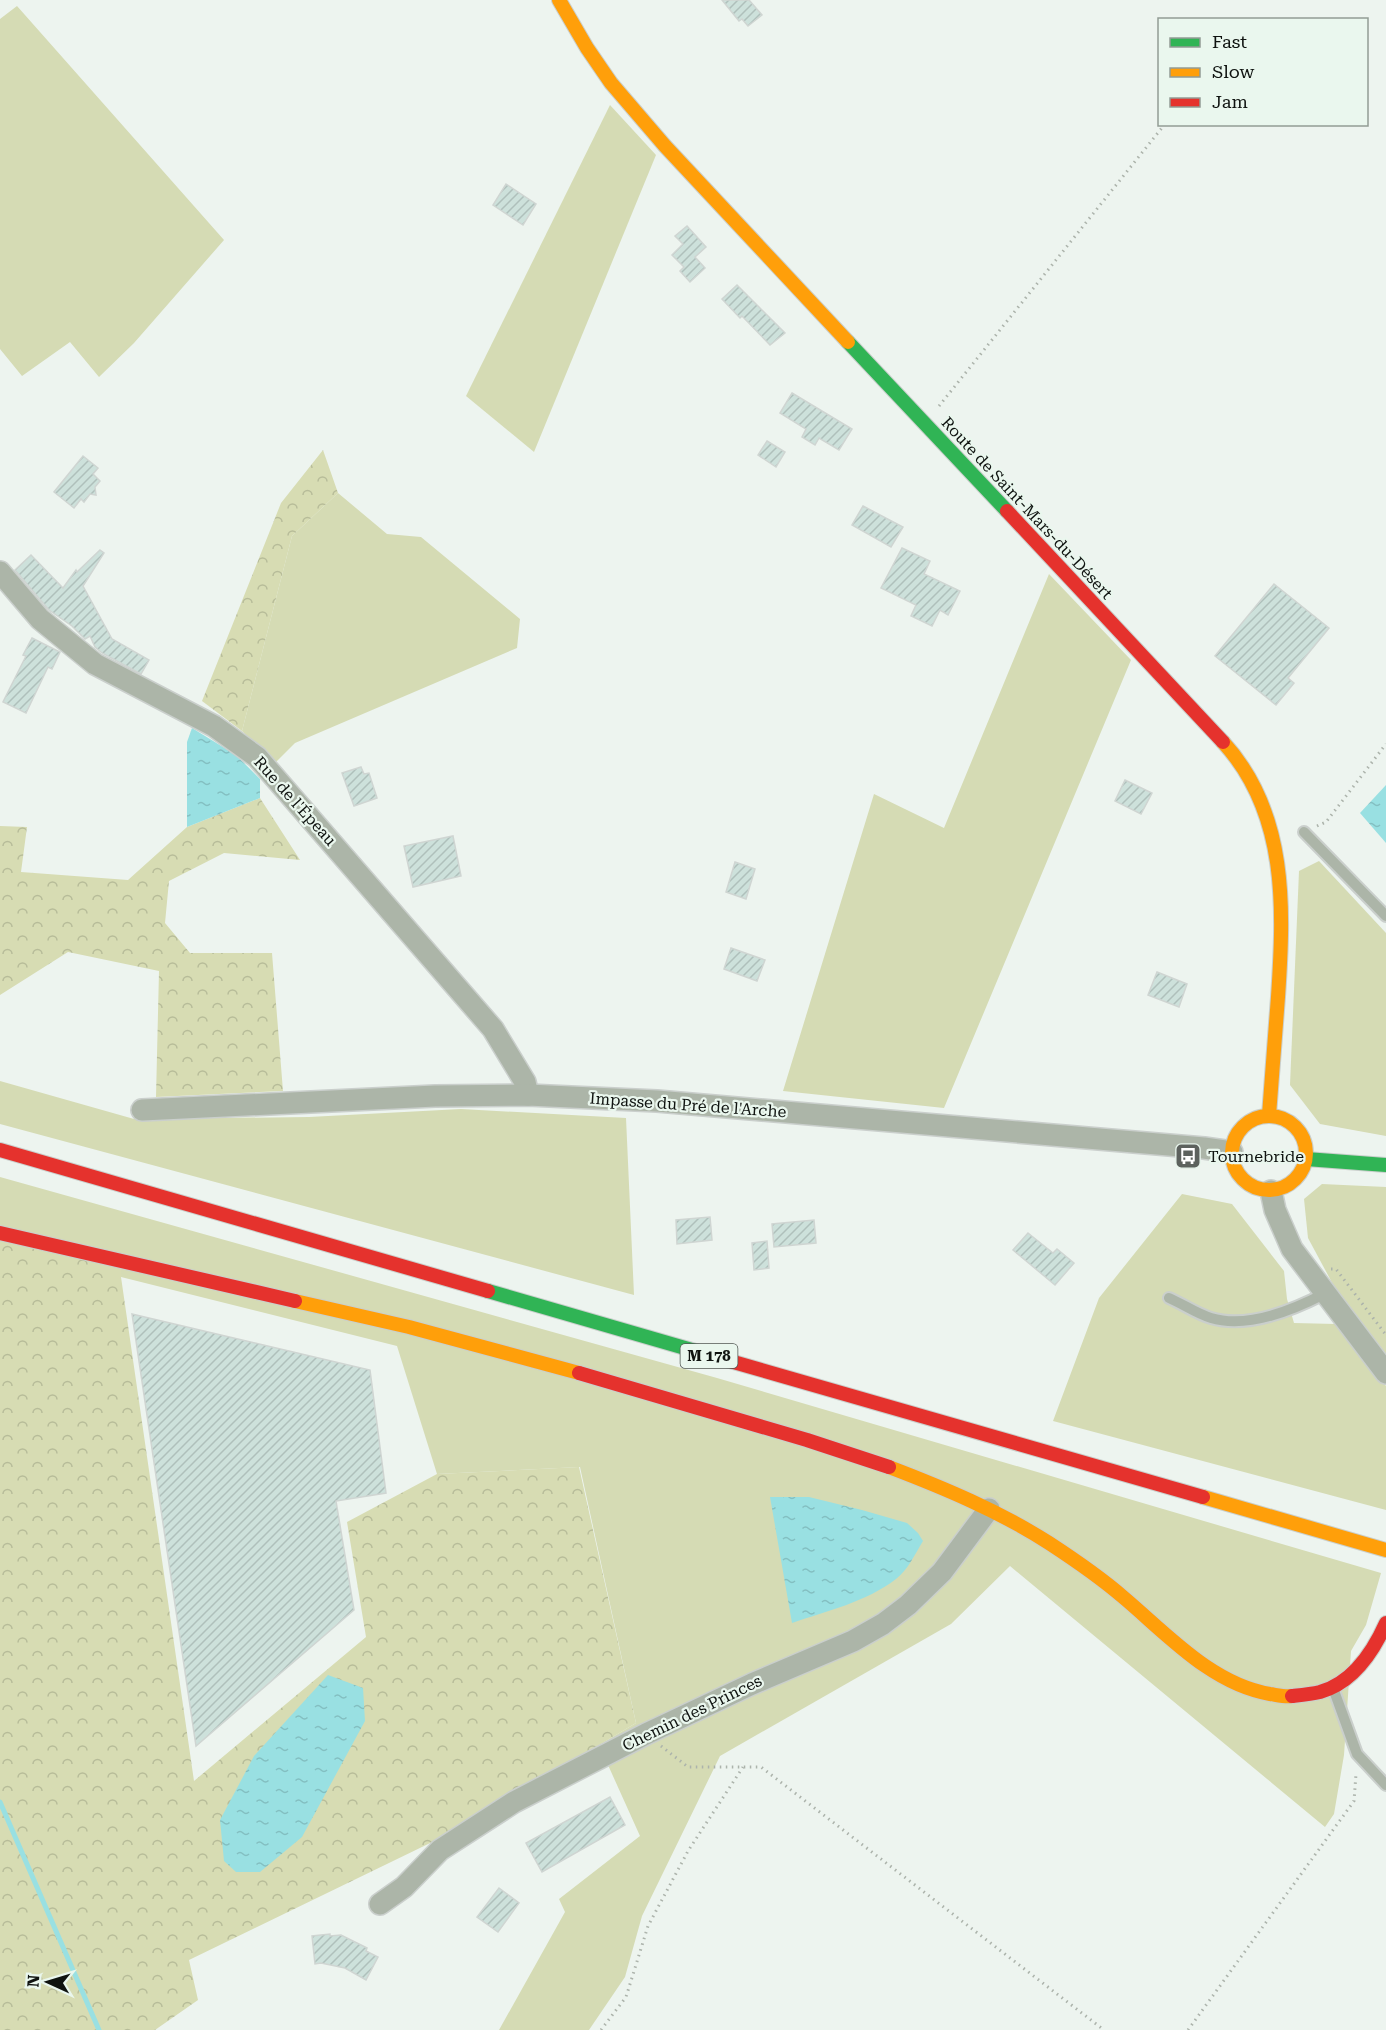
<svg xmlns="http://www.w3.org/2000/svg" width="1386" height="2030" viewBox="0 0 1386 2030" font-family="'Roboto Serif',serif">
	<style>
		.grass { fill: #d5dbb4 }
		.forest { fill: url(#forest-crowns) }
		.water { fill: url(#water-ripples) }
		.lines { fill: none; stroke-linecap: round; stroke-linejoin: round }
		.stream { stroke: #99e0e2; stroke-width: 5 }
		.building { fill: url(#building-hatch); stroke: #cfd5d2; stroke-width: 1.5 }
		.lane-casing { stroke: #cacfcc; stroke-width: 14 }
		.street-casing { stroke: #cacfcc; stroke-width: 24 }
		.fast-casing { stroke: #cacfcc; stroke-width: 16 }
		.slow-casing { stroke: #cacfcc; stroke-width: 16 }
		.jam-casing { stroke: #cacfcc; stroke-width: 16 }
		.path { stroke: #acb3ab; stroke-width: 3; stroke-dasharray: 1.5 4.5; stroke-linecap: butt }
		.lane { stroke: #acb5a8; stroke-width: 10 }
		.street { stroke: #acb5a8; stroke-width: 21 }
		.fast { stroke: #30b455; stroke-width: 14 }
		.slow { stroke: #ff9f0a; stroke-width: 14 }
		.jam { stroke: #e5322d; stroke-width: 14 }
		.labels { text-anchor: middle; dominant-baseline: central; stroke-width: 4.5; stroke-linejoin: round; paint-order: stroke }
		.shield { fill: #eaf7ee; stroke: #515753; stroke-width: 1.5 }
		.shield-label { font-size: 15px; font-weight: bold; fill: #0f1310 }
		.street-label { font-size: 16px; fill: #0f1310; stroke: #eaf7ee }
		.poi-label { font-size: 16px; fill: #0f1310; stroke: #eaf7ee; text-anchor: start }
	</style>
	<defs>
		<pattern id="forest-crowns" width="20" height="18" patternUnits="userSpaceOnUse" patternTransform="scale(1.5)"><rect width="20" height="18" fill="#d7dcb3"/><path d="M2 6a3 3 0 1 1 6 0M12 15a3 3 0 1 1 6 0" fill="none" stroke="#b7bc99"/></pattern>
		<pattern id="water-ripples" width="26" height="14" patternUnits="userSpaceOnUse" patternTransform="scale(1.5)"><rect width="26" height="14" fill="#99e0e2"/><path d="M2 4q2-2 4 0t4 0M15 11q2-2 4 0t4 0" fill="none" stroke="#83bfc1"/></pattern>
		<pattern id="building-hatch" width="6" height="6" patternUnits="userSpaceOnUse" patternTransform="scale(1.5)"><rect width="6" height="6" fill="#cde1db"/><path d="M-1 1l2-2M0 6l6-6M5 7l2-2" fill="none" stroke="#afc0bb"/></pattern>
	</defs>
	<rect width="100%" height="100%" fill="#edf4ef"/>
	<g class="grass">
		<polygon points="17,6 224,240 134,343 99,377 70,342 22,376 0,349 0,19"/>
		<polygon points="610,105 656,155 534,452 466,396"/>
		<polygon points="338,493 387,534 421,537 520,619 517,648 295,743 275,763 242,731 292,536"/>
		<polygon points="1049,574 1131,660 944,1108 783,1091 874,794 944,828"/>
		<polygon points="1319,861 1386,933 1386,1136 1320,1124 1290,1085 1299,871"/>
		<polygon points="0,1081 134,1119 309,1117 461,1109 626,1118 634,1295 0,1124"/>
		<polygon points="0,1177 717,1378 1381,1573 1366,1625 1351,1651 1344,1755 1334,1814 1325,1827 1010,1566 951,1624 720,1756 642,1916 625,1977 589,2030 499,2030 565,1912 559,1899 640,1836 599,1745 636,1723 580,1467 437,1474 397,1346 121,1277 121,1269 0,1239"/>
		<polygon points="1322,1184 1386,1187 1386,1357 1336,1290 1308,1238 1304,1199"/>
		<polygon points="1182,1194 1232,1204 1284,1271 1287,1299 1294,1323 1336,1324 1383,1382 1386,1386 1386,1510 1053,1421 1099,1298"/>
	</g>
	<g class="forest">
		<polygon points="323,450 338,493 292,536 242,731 202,701 281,503"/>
		<polygon points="260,798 300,860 224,853 169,881 165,923 190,953 272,953 283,1091 156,1097 159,971 68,952 0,995 0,826 27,827 21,872 128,880 187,827"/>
		<polygon points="0,1239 121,1268 121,1277 194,1781 366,1637 347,1522 437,1474 579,1467 636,1723 457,1830 189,1960 198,2000 155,2030 0,2030"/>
	</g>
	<g class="water">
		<polygon points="192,728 236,755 260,779 260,798 187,827 187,742"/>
		<polygon points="1386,785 1386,843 1360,813"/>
		<path d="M770,1497H809L862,1510L907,1523L918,1533L923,1541C915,1554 908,1570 896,1579C866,1602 827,1611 792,1623Z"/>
		<polygon points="328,1675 363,1688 365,1721 302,1837 260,1872 236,1872 224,1861 220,1820 254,1756"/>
	</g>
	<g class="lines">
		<polyline class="stream" points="0,1802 99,2030"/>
	</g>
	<g class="building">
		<polygon points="722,0 749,0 762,15 748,26 742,19 739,21"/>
		<polygon points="506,184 536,204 523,225 493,205"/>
		<polygon points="687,226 706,247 695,257 705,268 690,282 680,271 684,267 672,255 683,244 675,236"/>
		<polygon points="737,285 785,333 770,345 742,316 740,318 722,299"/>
		<polygon points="792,393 852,429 839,450 819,438 815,445 802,437 806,429 780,413"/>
		<polygon points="767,441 785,452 776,467 758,455"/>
		<polygon points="83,456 98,468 93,474 100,481 95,487 96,495 90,494 84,502 81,499 74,508 54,492"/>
		<polygon points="863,506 903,527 891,547 852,525"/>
		<polygon points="902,548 930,561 924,574 960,591 948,615 940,610 932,626 911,616 916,605 881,588"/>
		<polygon points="100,550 104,553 83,586 112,639 149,660 141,674 102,653 95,647 90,636 85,639 72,626 49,610 15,570 31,555 63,588 76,570 77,572"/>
		<polygon points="1274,584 1329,628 1288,678 1294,683 1276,705 1215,656"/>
		<polygon points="32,638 60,652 52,669 48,667 26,713 3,702 26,656 23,655"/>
		<polygon points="361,767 364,774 369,773 377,798 354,806 342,773"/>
		<polygon points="1125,780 1152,793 1141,814 1115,801"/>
		<polygon points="453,836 461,876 413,887 404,846"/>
		<polygon points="735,862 755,869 746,899 726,892"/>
		<polygon points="731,948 765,960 757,981 724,969"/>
		<polygon points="1157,972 1187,984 1179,1007 1148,995"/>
		<polygon points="710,1217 712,1240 677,1244 676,1220"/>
		<polygon points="814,1220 816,1243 774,1247 772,1224"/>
		<polygon points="1028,1233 1053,1253 1057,1249 1074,1263 1055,1285 1013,1250"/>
		<polygon points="767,1241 769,1268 754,1270 752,1243"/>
		<polygon points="132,1314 370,1370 386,1493 336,1501 354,1610 196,1746"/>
		<polygon points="610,1797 625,1825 542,1872 526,1843"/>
		<polygon points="499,1888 519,1903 498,1932 477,1917"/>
		<polygon points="330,1934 330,1936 341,1935 367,1948 366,1951 378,1957 366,1980 345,1968 321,1963 315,1964 312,1936"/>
	</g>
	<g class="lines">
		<g class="lane-casing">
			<g id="lane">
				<polyline points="1304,832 1386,916"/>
				<path d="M1169,1298C1183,1304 1197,1314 1211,1318C1247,1329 1293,1310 1324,1294"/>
				<polyline points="1333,1688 1357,1754 1386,1785"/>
			</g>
		</g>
		<g class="street-casing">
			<g id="street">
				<polyline points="0,572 40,619 95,664 214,726 257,757 493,1029 525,1082 528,1095"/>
				<polyline points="142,1110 435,1096 528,1095 657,1101 1204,1148 1232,1152"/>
				<polyline points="1271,1191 1275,1210 1292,1249 1386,1373"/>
				<polyline points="380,1904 404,1887 440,1850 514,1802 646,1734 752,1684 853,1641 883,1624 908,1605 942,1572 989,1509"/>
			</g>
		</g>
		<g class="fast-casing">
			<g id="fast">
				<polyline points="848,342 1007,511"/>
				<polyline points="1306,1159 1386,1165"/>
				<polyline points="488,1291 723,1359"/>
			</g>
		</g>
		<g class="slow-casing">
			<g id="slow">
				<polyline points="559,0 587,48 611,83 665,146 848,342"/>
				<path d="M1223,742C1288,813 1284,908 1278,997C1275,1036 1272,1076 1269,1115"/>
				<circle cx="1269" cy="1153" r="37"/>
				<polyline points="295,1301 409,1327 579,1373"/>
				<path d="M889,1467C944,1488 999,1511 1049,1543C1075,1560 1100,1577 1123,1597C1166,1633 1211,1684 1270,1694C1277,1695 1285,1697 1292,1696"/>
				<polyline points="1203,1497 1386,1550"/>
			</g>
		</g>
		<g class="jam-casing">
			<g id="jam">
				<polyline points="1007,511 1223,742"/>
				<polyline points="0,1150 488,1291"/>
				<polyline points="0,1233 295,1301"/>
				<polyline points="723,1359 1203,1497"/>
				<polyline points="579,1373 807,1440 889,1467"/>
				<path d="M1292,1696C1301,1695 1311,1694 1320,1692C1352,1683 1373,1652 1386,1623"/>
			</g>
		</g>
		<g class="path">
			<polyline points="939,406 1165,124"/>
			<polyline points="1317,826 1326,822 1386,744"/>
			<polyline points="1331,1269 1336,1269 1386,1335"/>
			<polyline points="661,1746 688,1767 761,1767 1104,2030"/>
			<polyline points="601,2030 626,1997 648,1926 688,1851 743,1767"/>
			<polyline points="1188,2030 1354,1801 1356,1774"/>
		</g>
		<use href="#lane" class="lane"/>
		<use href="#street" class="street"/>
		<use href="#fast" class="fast"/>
		<use href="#slow" class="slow"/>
		<use href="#jam" class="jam"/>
	</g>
	<defs>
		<g id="bus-square" transform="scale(1.35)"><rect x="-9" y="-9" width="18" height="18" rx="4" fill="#5d625e" stroke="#eaf7ee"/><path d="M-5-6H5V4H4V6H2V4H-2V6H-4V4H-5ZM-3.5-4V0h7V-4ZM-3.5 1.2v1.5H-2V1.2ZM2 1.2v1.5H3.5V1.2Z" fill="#fff"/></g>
	</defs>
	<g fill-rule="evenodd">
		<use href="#bus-square" x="1188" y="1156"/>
	</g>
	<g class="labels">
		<rect class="shield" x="680.5" y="1344" width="57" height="24" rx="4.5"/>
		<g class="shield-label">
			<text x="709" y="1356">M 178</text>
		</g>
		<g class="street-label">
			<text transform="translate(1027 508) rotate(47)">Route de Saint-Mars-du-Désert</text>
			<text transform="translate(295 801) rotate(48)">Rue de l'Épeau</text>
			<text transform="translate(688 1105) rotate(4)">Impasse du Pré de l'Arche</text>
			<text transform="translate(692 1713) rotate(-26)">Chemin des Princes</text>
		</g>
		<g class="poi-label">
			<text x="1208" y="1156">Tournebride</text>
		</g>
	</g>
	<rect x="1158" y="18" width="210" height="108" fill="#eaf7ee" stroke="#929c95" stroke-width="1.5"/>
	<rect x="1170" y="38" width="30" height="9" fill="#30b455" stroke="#929c95" stroke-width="1.5"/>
	<text x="1212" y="48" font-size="18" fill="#0f1310">Fast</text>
	<rect x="1170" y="68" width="30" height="9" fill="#ff9f0a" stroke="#929c95" stroke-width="1.5"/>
	<text x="1212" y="78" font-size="18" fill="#0f1310">Slow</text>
	<rect x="1170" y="98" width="30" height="9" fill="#e5322d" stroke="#929c95" stroke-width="1.5"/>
	<text x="1212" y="108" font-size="18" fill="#0f1310">Jam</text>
	<g transform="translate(48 1982) rotate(274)" stroke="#eaf7ee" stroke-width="4.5" paint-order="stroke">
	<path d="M0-4.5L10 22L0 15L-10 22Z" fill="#0f1310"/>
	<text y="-9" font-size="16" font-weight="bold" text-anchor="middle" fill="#0f1310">N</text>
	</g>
</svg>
